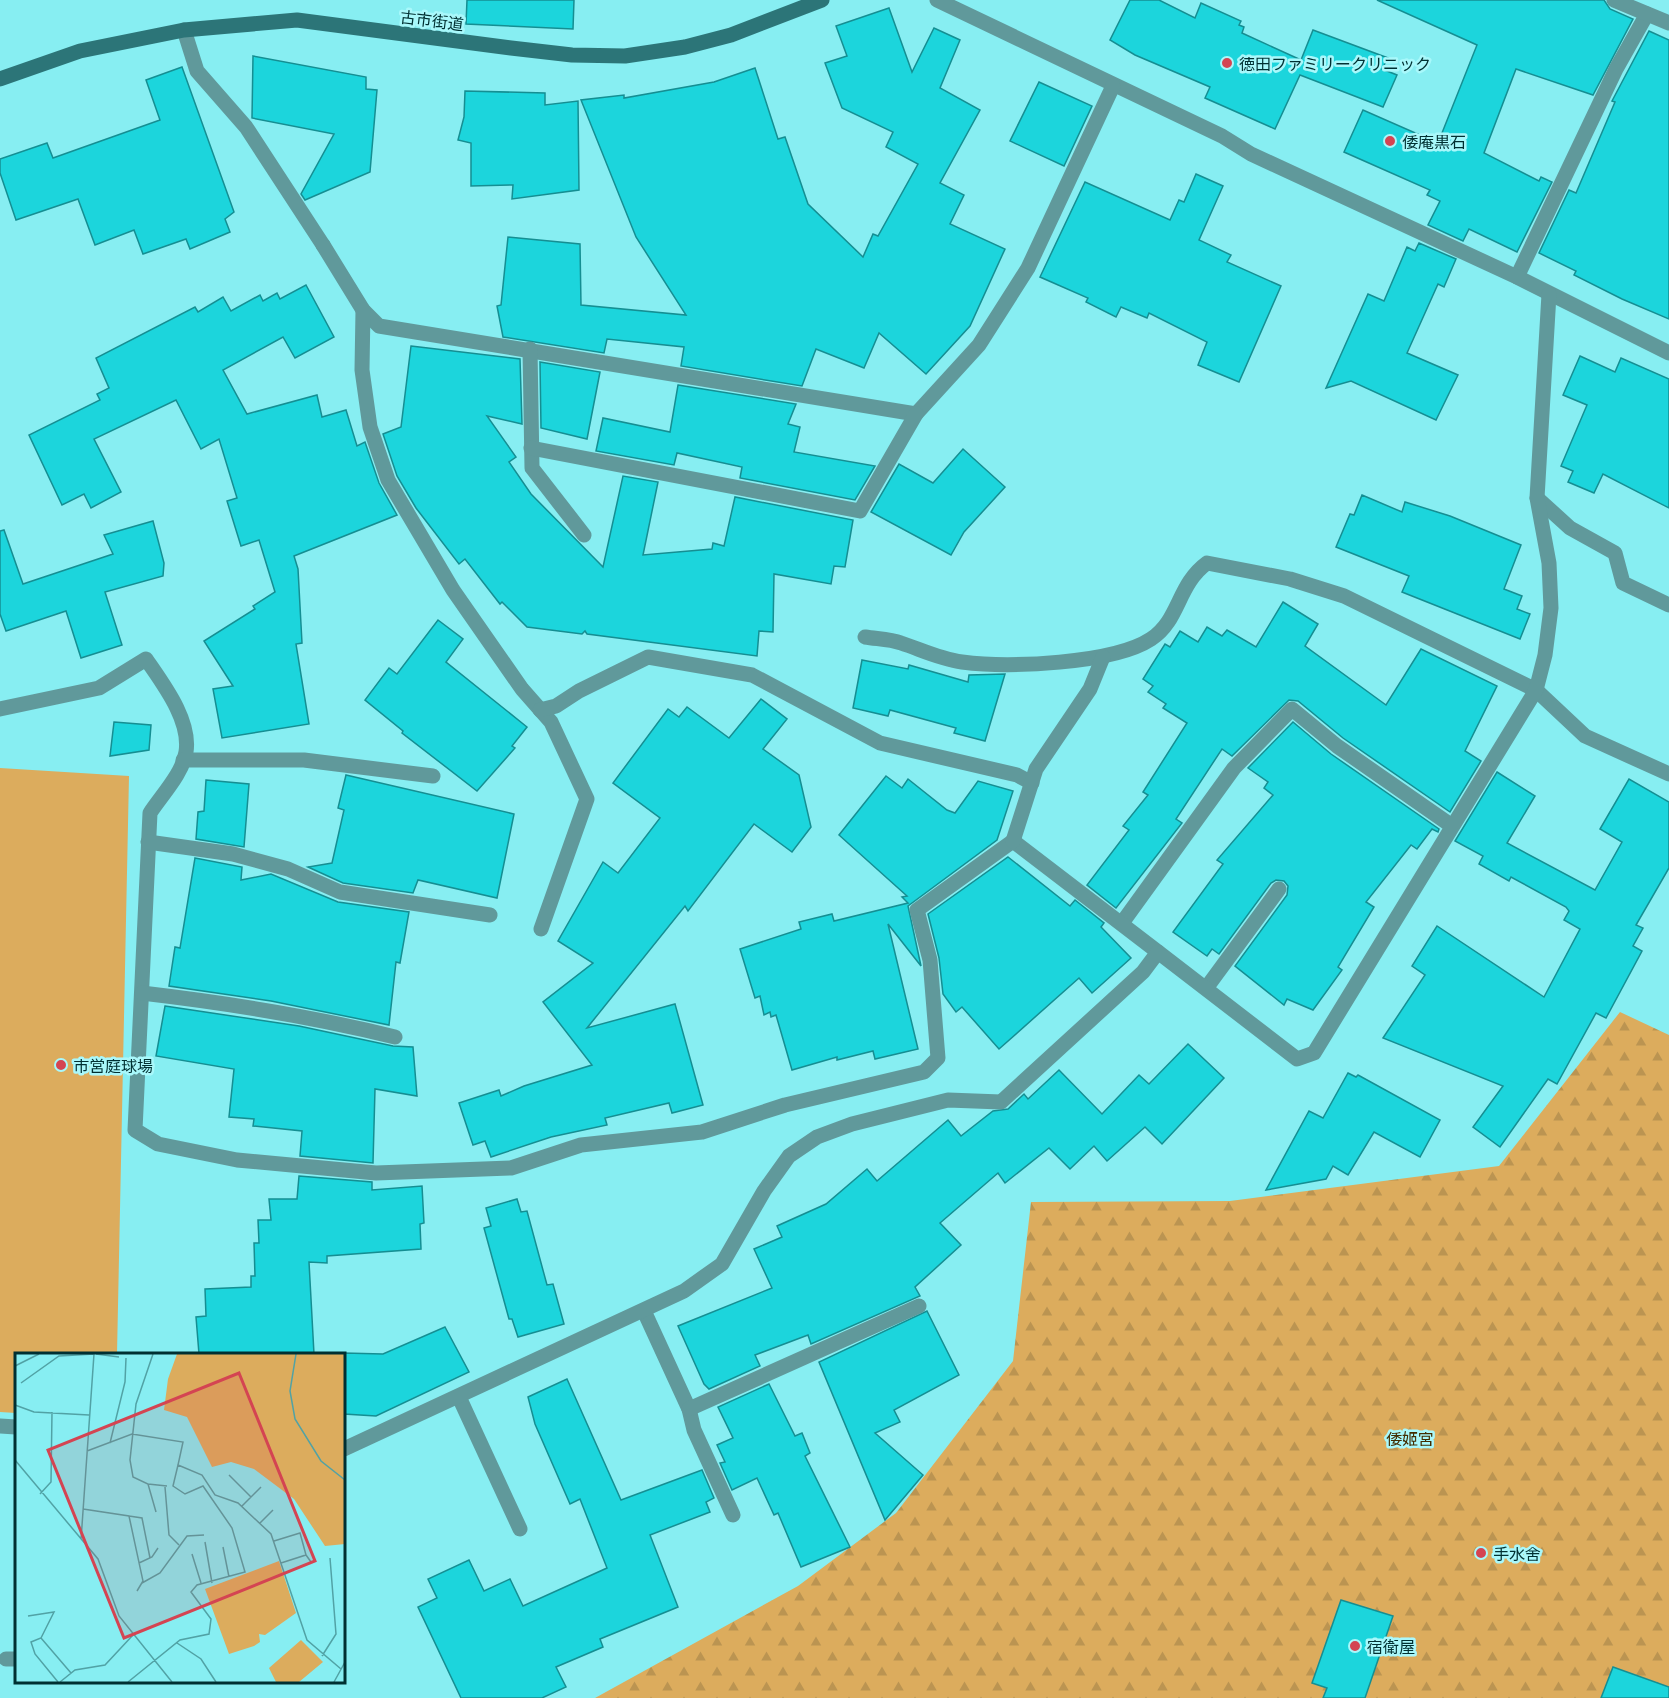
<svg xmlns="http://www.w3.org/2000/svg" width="1669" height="1698" viewBox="0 0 1669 1698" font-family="Lato,'Noto Sans JP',sans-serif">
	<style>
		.grass { fill: #dcac5d }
		.forest { fill: url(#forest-firs) }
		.building { fill: #1cd5dc; stroke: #158e92; stroke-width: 1.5 }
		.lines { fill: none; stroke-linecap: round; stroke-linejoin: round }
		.lane { stroke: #60999b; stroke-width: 15 }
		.street { stroke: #60999b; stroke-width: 15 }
		.secondary { stroke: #2c7578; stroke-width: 15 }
		.poi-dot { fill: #d44452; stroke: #a9f8fb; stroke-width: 2 }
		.labels { text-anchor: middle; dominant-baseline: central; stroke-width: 5; stroke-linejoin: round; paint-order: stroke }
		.street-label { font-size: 16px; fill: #003032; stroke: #a9f8fb }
		.poi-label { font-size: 16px; fill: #003032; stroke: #a9f8fb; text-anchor: start }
		.park-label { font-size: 16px; fill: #422c00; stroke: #a9f8fb }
		.inset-road { fill: none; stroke: #51a2a5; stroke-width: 1.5 }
		.view { fill: #d44452; fill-opacity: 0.15; stroke: #d44452; stroke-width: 3 }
		.inset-edge { fill: none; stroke: #003032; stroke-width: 3 }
	</style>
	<defs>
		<pattern id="forest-firs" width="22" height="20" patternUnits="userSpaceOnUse" patternTransform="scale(1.5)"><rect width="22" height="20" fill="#dcac5d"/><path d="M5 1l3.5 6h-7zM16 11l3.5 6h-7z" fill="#bb9451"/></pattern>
	</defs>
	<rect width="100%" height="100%" fill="#87eef2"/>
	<polygon class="grass" points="0,768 129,776 117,1354 16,1354 16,1413 0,1412"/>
	<polygon class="forest" points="1620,1012 1669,1035 1669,1698 595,1698 798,1586 896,1513 1013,1361 1031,1202 1230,1201 1499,1166"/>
	<g class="building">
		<polygon points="467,0 574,0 573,29 466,24"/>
		<polygon points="1130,0 1159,0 1195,18 1201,3 1241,21 1239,25 1244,27 1242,33 1301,60 1313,30 1388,58 1382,69 1397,75 1383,107 1300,75 1275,129 1205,98 1210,87 1135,55 1110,40"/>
		<polygon points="1377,0 1604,0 1610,9 1633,19 1593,95 1516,69 1484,153 1539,181 1541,177 1552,182 1517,252 1469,229 1463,241 1428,225 1440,201 1427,195 1430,190 1344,152 1363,110 1438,143 1477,45"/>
		<polygon points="889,8 912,72 934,28 960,40 940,88 980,110 940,183 964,195 950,224 1005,249 970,326 926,374 879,333 864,368 816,349 802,386 681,366 684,347 607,339 604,353 503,337 497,306 501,305 508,237 580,244 581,305 686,315 636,237 581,100 624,95 624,98 714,82 755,68 778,139 785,137 808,204 863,257 873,234 878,236 918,164 886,147 893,132 842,108 825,63 847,56 836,26"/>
		<polygon points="1649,31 1669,40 1669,319 1622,299 1574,275 1576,271 1539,253 1569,190 1576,193 1615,102 1612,101"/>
		<polygon points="253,56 366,77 366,89 377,90 370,172 305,200 301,194 334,134 252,118"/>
		<polygon points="182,67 234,212 225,219 230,232 190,249 186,239 143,254 134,230 95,245 78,199 16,220 0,173 0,159 47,143 53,158 160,120 146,80"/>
		<polygon points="1039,82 1092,106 1064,166 1010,141"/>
		<polygon points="465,91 545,93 545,105 578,101 579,190 512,199 513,185 471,186 471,143 458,140 464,117"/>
		<polygon points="1196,174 1223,186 1199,240 1231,255 1227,262 1281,286 1239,382 1198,365 1207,342 1149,313 1147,318 1121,307 1116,317 1086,302 1088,298 1040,277 1085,182 1170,220 1179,200 1184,202"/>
		<polygon points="1419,243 1456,259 1444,287 1438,284 1407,353 1458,375 1436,420 1351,381 1326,388 1368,294 1384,301 1407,247 1415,251"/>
		<polygon points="306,285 334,337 295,358 283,337 223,370 247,414 317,395 322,417 346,410 357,446 365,442 379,483 397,515 294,556 298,569 302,643 296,644 309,724 222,738 213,689 233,686 204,641 255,609 253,606 275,592 259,540 241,546 227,501 237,498 219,439 201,449 176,400 94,439 121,492 91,508 84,494 62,505 29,435 100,400 97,394 109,388 96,358 195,307 198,312 223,297 231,311 260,295 263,301 277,293 280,299"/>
		<polygon points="411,346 520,359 522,424 487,416 516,457 509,462 531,494 603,567 623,476 658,482 643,555 712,549 713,543 724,546 735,497 853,520 845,567 834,566 831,584 774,574 773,632 759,631 757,656 587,634 585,631 582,634 527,627 502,602 500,604 465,559 459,564 416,508 397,476 383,434 401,427"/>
		<polygon points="1580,356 1615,372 1621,358 1669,379 1669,508 1603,474 1594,493 1568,482 1573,471 1561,466 1587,405 1563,395"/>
		<polygon points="540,362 600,372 587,439 541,428"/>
		<polygon points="678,385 796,404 788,424 800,427 794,452 875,466 855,500 740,478 742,467 677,453 674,465 596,451 603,418 670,432"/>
		<polygon points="963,449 1005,487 964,532 951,555 871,512 899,464 933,483"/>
		<polygon points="1362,495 1402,512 1405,502 1450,516 1521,545 1504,589 1522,596 1517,609 1530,614 1520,639 1402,592 1409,576 1336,547 1350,514 1354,515"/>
		<polygon points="153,521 164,563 163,576 105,592 122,645 81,658 66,611 6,631 0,614 0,531 4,530 23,584 113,554 104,535"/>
		<polygon points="1283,602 1318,624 1305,646 1386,705 1421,649 1497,686 1465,751 1481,761 1450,812 1343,738 1298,701 1289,700 1232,756 1222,749 1176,819 1182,823 1116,908 1087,885 1129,830 1123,826 1148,795 1143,792 1187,723 1163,708 1166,704 1148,692 1153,686 1143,679 1165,644 1170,647 1180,631 1198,642 1207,627 1222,636 1227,630 1256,647"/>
		<polygon points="438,620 463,639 446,662 527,727 512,746 515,748 477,791 402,733 403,731 365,700 389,668 397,674"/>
		<polygon points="862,660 908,669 909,665 968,682 969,675 1005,674 985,741 954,733 956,728 890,710 888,716 853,708"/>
		<polygon points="761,699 787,719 763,749 799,775 811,827 792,852 754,824 688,911 685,906 587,1028 675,1004 703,1105 672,1113 669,1103 605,1118 607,1125 551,1137 491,1157 485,1141 473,1145 459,1103 499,1090 501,1096 524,1086 592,1065 543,1002 593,963 558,941 603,862 618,873 660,818 613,783 668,709 679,717 687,707 729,738"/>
		<polygon points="114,722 151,725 149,750 110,756"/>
		<polygon points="1293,722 1331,754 1439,829 1438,832 1432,829 1417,849 1411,845 1366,902 1374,907 1338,967 1342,970 1313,1010 1287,999 1284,1005 1235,966 1287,895 1288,886 1284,881 1276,880 1271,883 1219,954 1212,949 1207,956 1173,932 1223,864 1217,860 1273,795 1264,788 1268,782 1248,768"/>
		<polygon points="1497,772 1535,796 1507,843 1595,890 1622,842 1600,829 1629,779 1669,802 1669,868 1636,925 1643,928 1633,946 1642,951 1606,1018 1596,1013 1557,1084 1548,1079 1500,1147 1473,1127 1503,1086 1383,1038 1425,975 1412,966 1437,926 1544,997 1580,929 1564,920 1569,911 1566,907 1511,877 1509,881 1479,864 1483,856 1455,841"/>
		<polygon points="346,775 514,814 497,898 418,880 413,893 343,883 308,867 332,863 344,810 338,808"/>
		<polygon points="886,776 902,788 908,779 947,810 955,813 978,781 1013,791 997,840 908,906 921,966 888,924 918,1049 875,1059 873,1051 837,1060 837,1057 792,1070 776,1015 771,1017 770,1012 764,1015 760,996 755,998 740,949 801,929 799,922 832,914 834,921 908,903 902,897 907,896 839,835"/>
		<polygon points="206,780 249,784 244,847 196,839 198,812 204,811"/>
		<polygon points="1008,857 1070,906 1075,900 1104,923 1101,927 1131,958 1092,993 1079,978 999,1049 962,1007 956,1012 943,994 939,958 928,914"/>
		<polygon points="195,858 242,867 241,880 271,874 338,902 409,912 400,963 396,962 389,1025 271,1001 169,986 175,947 180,948"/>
		<polygon points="165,1006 299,1026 393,1046 413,1047 417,1096 375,1089 373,1163 300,1156 302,1131 253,1126 254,1119 229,1117 234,1069 156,1056"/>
		<polygon points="1188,1044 1224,1078 1162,1144 1145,1127 1107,1161 1094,1146 1070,1169 1049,1148 1005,1183 998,1173 940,1223 961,1245 915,1287 920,1296 811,1344 808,1335 755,1355 760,1366 709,1389 704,1384 678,1326 772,1288 754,1249 782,1237 777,1226 826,1204 867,1169 877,1181 948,1120 961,1136 993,1111 1008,1109 1024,1094 1028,1099 1059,1070 1102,1114 1139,1075 1149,1084"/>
		<polygon points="1348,1073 1356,1077 1358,1075 1440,1120 1420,1157 1374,1132 1348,1175 1333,1166 1326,1179 1266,1190 1309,1111 1323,1118"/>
		<polygon points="299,1176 372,1182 372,1190 422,1186 424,1223 420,1224 421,1249 327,1256 327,1263 309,1262 314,1354 199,1354 196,1317 206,1316 205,1289 251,1287 251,1276 255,1276 254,1243 259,1243 258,1220 271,1220 269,1199 297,1199"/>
		<polygon points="517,1199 521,1212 527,1211 547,1285 553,1284 564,1324 518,1337 512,1319 509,1319 484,1228 491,1226 486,1208"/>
		<polygon points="927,1311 959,1375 894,1410 900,1422 875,1433 923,1475 885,1520 819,1362"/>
		<polygon points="445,1327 469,1372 376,1416 344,1414 344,1353 383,1354"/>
		<polygon points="567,1379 621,1500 702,1470 714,1498 706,1502 710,1512 650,1535 678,1607 600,1639 603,1647 556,1667 566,1687 542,1698 461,1698 418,1607 437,1598 428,1579 469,1560 484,1591 510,1579 523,1606 607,1568 580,1499 570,1504 535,1424 528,1397"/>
		<polygon points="769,1384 795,1436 802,1433 810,1453 805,1456 850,1547 801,1567 778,1513 774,1515 757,1478 732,1490 720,1463 725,1462 717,1445 733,1438 718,1407"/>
		<polygon points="1341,1600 1393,1616 1365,1698 1323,1698 1327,1688 1312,1683"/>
		<polygon points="1613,1667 1669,1687 1669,1698 1601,1698"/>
	</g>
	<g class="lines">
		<g class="lane">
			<polyline points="184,30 197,71 246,127 323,245"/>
			<polyline points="1517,277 1616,69 1647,14"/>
			<polyline points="1122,923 1234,768 1292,709 1337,746 1452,826"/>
		</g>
		<g class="street">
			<polyline points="937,0 1222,136 1251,154 1517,277 1669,353"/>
			<polyline points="1614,0 1669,23"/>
			<polyline points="323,245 363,310 379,326 916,414 979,345 1028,268 1113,86"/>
			<polyline points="363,310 362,370 370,427 388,480 453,590 522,689 551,722 587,799 541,929"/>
			<polyline points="530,349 532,468 584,535"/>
			<polyline points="531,448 860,511 916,414"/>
			<polyline points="1537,498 1570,528 1615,553 1623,583 1669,605"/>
			<path d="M865,637C877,639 890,639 901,643C922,650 940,659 962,662C1008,668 1113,664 1151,639C1180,620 1177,585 1207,563L1290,579L1344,596L1536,690L1585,736L1669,774"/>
			<path d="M0,709L99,688L146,659C163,684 191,720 186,752C183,773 161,796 150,813L135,1130L158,1144L237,1160L376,1173L511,1168L581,1145L702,1132L785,1105L924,1072L938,1058L930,960L917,910L1013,841L1158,952"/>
			<polyline points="540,710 556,706 579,691 648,657 752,675 880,743 1017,775 1032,783"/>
			<polyline points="183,760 304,760 433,776"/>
			<polyline points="1013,841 1036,769 1090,689 1103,657"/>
			<polyline points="148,842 233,854 288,869 340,892 490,915"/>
			<polyline points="1207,987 1279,889"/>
			<path d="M142,993C227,1003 311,1016 395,1037"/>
			<polyline points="644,1311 689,1409 694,1430 733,1515"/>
			<polyline points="459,1397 520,1529"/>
			<polyline points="689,1409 919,1306"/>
			<polyline points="0,1426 16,1427"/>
			<polyline points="344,1449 684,1291 722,1264 764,1191 789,1156 817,1137 852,1124 948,1100 1001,1102 1143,972 1158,952 1297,1059 1314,1053 1536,690 1545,655 1551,608 1549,563 1537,498 1549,294"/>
			<polyline points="6,1659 16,1659"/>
		</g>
		<polyline class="secondary" points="0,79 80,51 184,30 297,20 511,48 572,55 625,56 685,47 731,35 822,0"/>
	</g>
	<g class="poi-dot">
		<circle cx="1227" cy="63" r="6"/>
		<circle cx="1390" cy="141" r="6"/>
		<circle cx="61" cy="1065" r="6"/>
		<circle cx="1481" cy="1553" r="6"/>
		<circle cx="1355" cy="1646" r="6"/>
	</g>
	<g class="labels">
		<g class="street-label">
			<text transform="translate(432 20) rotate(7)">古市街道</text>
		</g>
		<g class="poi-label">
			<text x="1239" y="63">徳田ファミリークリニック</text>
			<text x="1402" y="141">倭庵黒石</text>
			<text x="73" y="1065">市営庭球場</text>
			<text x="1493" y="1553">手水舍</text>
			<text x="1367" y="1646">宿衛屋</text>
		</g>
		<g class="park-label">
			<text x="1410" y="1438">倭姬宮</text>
		</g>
	</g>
	<g transform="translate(15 1353)">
		<rect width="330" height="330" fill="#87eef2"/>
		<path d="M264,208L281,260L250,282L244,281L245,289L239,293L214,301L190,236ZM286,287L308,309L284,329H261L254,315Z" fill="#dcac5d"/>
		<path d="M162,1H330V191L310,193L279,146L239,116L216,109L197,114L172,64L149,57L153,26Z" fill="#dcac5d"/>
		<path class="inset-road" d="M81,1L104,4M138,1L121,51L115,107L118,124L133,131L141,159M281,1L275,38L280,66L306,108L330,127M0,13L24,1M6,30L44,3L79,1M0,52L19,59L74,62M95,90L110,29L111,5M72,98L117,81L168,89L163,112L187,122L200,142L223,150L256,181L292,287L326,316M0,107L83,206L104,263L157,329M214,122L236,144M133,131L152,133M150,134L154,182L164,192M25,141L36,129L37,59M227,153L246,134M68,156L114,163L128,228L122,238M114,163L127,165L135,205M245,170L258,157M66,187L79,1M259,188L285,180L291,202M190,189L197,230M208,194L214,224M177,201L186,230M124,210L137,204L143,195M266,210L291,202L296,209M127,230L145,220L172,183L189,182M13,263L39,259L26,285L16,289L20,301L43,329M26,285L56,320M162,290L186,306L201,329M307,303L321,281L315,205M45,329L60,317L90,312L118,282M113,329L165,287L194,281L196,266L176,239L182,232L230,219L217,175L188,133L170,141L158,133L163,112M319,329L330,309"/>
		<path class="view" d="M224,20L300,208L109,285L33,97Z"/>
		<rect width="330" height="330" class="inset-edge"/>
	</g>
</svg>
